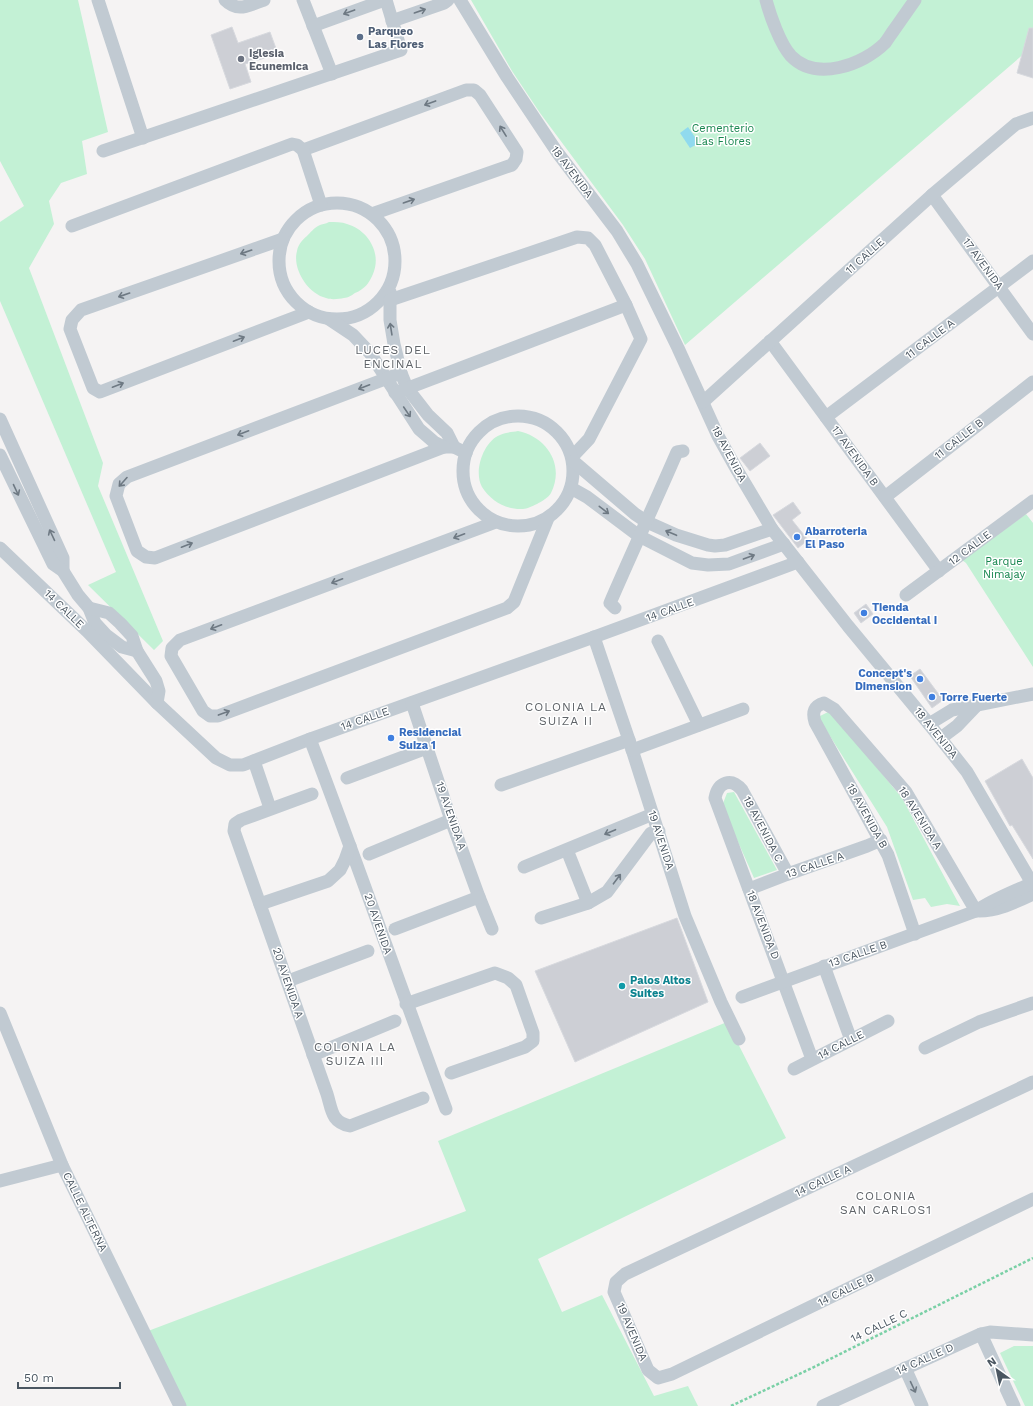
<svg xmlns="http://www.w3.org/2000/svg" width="1033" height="1406" viewBox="0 0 1033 1406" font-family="'Work Sans',sans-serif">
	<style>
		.green { fill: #c3f1d5 }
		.water { fill: #90daee }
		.building { fill: #cdcfd5; stroke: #d7d9de }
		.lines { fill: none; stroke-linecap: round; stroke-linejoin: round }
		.path { stroke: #7ad0a6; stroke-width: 2.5; stroke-dasharray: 3 2; stroke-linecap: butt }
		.minor { stroke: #c1cad2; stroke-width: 13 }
		.oneway { stroke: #6e7983 }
		.service-dot { fill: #5c6f8a; stroke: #fff; stroke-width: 1.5 }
		.worship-dot { fill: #6b7280; stroke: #fff; stroke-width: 1.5 }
		.shop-dot { fill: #3f7fe0; stroke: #fff; stroke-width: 1.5 }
		.culture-dot { fill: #0f9aa8; stroke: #fff; stroke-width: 1.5 }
		.labels { text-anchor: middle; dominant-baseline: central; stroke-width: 3; stroke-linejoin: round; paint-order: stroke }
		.service-label { font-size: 11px; font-weight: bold; fill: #4e5e75; stroke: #fff; text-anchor: start }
		.worship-label { font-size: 11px; font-weight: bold; fill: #5b616d; stroke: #fff; text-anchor: start }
		.park-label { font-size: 11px; fill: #17864f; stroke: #fff }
		.street-label { font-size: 11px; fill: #4a5661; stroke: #fff }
		.shop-label { font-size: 11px; font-weight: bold; fill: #366cbe; stroke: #fff; text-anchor: start }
		.culture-label { font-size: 11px; font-weight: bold; fill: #0d838f; stroke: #fff; text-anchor: start }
		.neighbourhood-label { font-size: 12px; letter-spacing: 1px; fill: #5f6368; stroke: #fff }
	</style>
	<rect width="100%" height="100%" fill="#f5f3f3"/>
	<g class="green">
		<polygon points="0,0 78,0 108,132 82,141 87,174 61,183 49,201 54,224 29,268 103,463 98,486 163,641 154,650 88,585 116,572 0,301 0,222 24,206 0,161"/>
		<polygon points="471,0 1033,0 1033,46 685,345 645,259 623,225 540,113 512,71"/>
		<path d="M329,222C335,222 342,222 347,224C368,230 382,253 373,274C369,283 365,289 355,293C352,295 348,298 344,298C339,299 331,300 326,298C308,294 292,269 297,251C298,245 302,240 307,236C310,233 314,228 318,226C321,224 326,224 329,222Z"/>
		<path d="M518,431C547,437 565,465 551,493C549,497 541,502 537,504C532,506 527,509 523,509C506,510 491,501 482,487C473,471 484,441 500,435C506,432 513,432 518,431Z"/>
		<polygon points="1026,514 1033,523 1033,667 966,563 962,560"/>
		<polygon points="830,711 902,798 960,906 947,904 931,907 925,898 913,900 887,827 818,717"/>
		<polygon points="734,792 777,870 754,878 722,806 727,793"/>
		<polygon points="727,1022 786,1138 538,1259 562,1312 602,1295 654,1396 688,1386 698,1406 185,1406 148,1331 466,1211 438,1141"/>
		<polygon points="1014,1346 1033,1346 1033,1406 1025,1406 1000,1353"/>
	</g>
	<polygon class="water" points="688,127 699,143 690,148 680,133"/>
	<g class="building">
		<polygon points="232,27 238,43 270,32 278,54 245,64 251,82 230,89 211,35"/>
		<polygon points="1029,28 1033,28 1033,78 1017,73"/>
		<polygon points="760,443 770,456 750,471 740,458"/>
		<polygon points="793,502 801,513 792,520 808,540 798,548 773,515"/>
		<polygon points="866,604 873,614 861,623 854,613"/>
		<polygon points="920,669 943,700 932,708 910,676"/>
		<polygon points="1022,759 1033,778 1033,859 1012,825 1010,826 985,781"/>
		<polygon points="677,918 708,1002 575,1062 535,971"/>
	</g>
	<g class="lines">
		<polyline class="path" points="731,1406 812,1368 1033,1258"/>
		<g class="minor">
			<polyline points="98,0 143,138"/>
			<path d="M225,0C238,13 249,5 264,0"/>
			<polyline points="303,0 332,74"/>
			<polyline points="460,0 507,77 557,152 617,231 637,264 678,348 718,436 737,470 772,529 848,626 929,724 967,772 1033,885"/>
			<path d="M766,0C770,15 780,44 791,56C816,82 863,65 885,43C888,39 891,34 894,30C901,20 908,10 915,0"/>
			<polyline points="392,21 444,3 448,0"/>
			<polyline points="313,26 385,0"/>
			<polyline points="303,150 466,90 474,90 480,95 517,152 516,159 512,165 372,214"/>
			<polyline points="103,151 401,50 386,0"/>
			<polyline points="932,195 1033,334"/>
			<circle cx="337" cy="261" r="58"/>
			<polyline points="72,226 292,144 297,145 303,150 321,205"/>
			<polyline points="283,239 81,310 72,320 70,329 93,388 100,392 309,312"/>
			<polyline points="390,292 390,320 394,344 401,373 407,388 428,415 447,433 454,447"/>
			<polyline points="390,300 577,237 588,238 595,245 626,305 641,339 589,439 572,457"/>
			<polyline points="329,319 353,335 370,353 419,429 434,442 444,447 454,447 466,453"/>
			<polyline points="770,341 939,571"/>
			<polyline points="401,373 127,477 119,484 116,496 137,551 146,557 155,558 444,447"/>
			<polyline points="395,393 626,305"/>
			<polyline points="703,402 932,195 1016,124 1033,118"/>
			<circle cx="518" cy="471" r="55"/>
			<polyline points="826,417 1033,261"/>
			<polyline points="0,419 63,558 63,571"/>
			<polyline points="0,455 53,564 63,571 78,595 89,608 95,623 106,635 122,647 137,651"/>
			<polyline points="573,461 635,514 647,522 676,535 708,545 715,546 725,545 772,529"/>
			<polyline points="571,488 587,497 639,536 692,563 708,565 729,564 784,544"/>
			<polyline points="885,497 1033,382"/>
			<polyline points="496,522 180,640 172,648 171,656 203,711 210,716 218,716 507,608 514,602 548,518"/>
			<polyline points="0,548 87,631 157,703 216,758 230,765 243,765 310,739 594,637 798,562"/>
			<polyline points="906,595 1033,501"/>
			<polyline points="89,608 109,613 120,623 132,636 137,651 156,681 159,691 157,703"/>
			<path d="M615,608L610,603C632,552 655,503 677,452L683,451"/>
			<polyline points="594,637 629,740 685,916 721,1002 739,1039"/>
			<polyline points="658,641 699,725"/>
			<polyline points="412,703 451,820 479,897 492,929"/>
			<polyline points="929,724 952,710 1033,694"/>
			<polyline points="941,738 957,726 977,705"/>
			<path d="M310,739C357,862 400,986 446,1109"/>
			<polyline points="632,750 743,709"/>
			<polyline points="254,761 270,808"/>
			<polyline points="347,778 427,748"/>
			<polyline points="501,785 629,740"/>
			<path d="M312,794L241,820L235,824L234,831L327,1094C332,1110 331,1122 350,1126L423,1098"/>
			<polyline points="567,850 588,903"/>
			<polyline points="369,854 451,820"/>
			<polyline points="524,867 653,814"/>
			<path d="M788,874L742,790C731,777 718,782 715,798L812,1059"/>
			<polyline points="749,889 788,874 867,846 881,840"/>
			<polyline points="260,904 328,881 340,870 345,860 350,846"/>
			<path d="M979,911C998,911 1016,902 1033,894"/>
			<polyline points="541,918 588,903 607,892 651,833 659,831"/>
			<polyline points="395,929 479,897"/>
			<path d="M915,934L888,855L815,722C812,712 814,706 824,703L834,709L906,792L976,911"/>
			<polyline points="824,966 851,1040"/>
			<polyline points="288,981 368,951"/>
			<path d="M742,997L976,911C993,899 1013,892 1032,883"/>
			<polyline points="406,1004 495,973 508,978 516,985 533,1033 533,1041 525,1047 451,1073"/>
			<polyline points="0,1013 62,1165 180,1406"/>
			<polyline points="925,1048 979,1022 1033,1003"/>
			<polyline points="313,1055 395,1021"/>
			<polyline points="794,1069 888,1021"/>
			<polyline points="1033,1082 625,1274 616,1282 614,1292 648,1370 658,1378 672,1374 1033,1199"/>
			<polyline points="0,1181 62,1165"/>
			<polyline points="981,1334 1014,1406"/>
			<polyline points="905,1368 922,1406"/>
			<polyline points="823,1406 981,1334 990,1332 1033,1335"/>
		</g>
	</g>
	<defs><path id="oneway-shaft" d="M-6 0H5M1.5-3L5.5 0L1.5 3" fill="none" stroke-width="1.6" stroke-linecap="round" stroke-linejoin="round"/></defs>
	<g class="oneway">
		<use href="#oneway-shaft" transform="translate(420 11) rotate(-19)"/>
		<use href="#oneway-shaft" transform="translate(349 12) rotate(160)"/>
		<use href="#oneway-shaft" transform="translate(430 103) rotate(160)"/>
		<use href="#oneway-shaft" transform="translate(503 131) rotate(-122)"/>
		<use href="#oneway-shaft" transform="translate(409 201) rotate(-19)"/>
		<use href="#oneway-shaft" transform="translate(246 252) rotate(161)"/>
		<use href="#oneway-shaft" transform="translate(124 295) rotate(161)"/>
		<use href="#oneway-shaft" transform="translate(391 329) rotate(-99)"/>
		<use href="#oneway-shaft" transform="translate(239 339) rotate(-21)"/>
		<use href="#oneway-shaft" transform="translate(118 385) rotate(-21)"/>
		<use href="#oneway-shaft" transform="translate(364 387) rotate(159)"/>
		<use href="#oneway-shaft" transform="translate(407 412) rotate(56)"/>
		<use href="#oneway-shaft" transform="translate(243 433) rotate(159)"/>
		<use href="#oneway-shaft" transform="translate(123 482) rotate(132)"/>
		<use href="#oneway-shaft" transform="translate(16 490) rotate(65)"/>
		<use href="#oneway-shaft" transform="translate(604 510) rotate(38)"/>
		<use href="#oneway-shaft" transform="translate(671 533) rotate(-157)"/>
		<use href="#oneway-shaft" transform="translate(52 535) rotate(-115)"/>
		<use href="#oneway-shaft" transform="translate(459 536) rotate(159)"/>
		<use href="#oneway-shaft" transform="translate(187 545) rotate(-21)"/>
		<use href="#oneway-shaft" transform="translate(749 557) rotate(-20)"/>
		<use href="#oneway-shaft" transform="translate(337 581) rotate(159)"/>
		<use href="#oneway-shaft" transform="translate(216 627) rotate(159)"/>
		<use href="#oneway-shaft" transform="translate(224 713) rotate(-20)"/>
		<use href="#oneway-shaft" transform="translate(610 832) rotate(157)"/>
		<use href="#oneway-shaft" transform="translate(617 879) rotate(-53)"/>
		<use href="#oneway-shaft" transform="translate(913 1387) rotate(65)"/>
	</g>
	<circle class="service-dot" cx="360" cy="37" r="4"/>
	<circle class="worship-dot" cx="241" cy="59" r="4"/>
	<g class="shop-dot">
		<circle cx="797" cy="537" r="4"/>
		<circle cx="864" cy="613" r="4"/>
		<circle cx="920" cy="679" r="4"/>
		<circle cx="932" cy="697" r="4"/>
		<circle cx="391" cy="738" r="4"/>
	</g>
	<circle class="culture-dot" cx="622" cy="986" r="4"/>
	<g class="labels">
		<g class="service-label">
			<text x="368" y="31">Parqueo<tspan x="368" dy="13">Las Flores</tspan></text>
		</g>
		<g class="worship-label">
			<text x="249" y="53">Iglesia<tspan x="249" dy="13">Ecunemica</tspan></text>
		</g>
		<g class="park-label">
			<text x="723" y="128">Cementerio<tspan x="723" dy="13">Las Flores</tspan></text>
			<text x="1004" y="561">Parque<tspan x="1004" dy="13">Nimajay</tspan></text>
		</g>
		<g class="street-label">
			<text transform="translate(572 172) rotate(53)">18 AVENIDA</text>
			<text transform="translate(865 256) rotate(-42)">11 CALLE</text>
			<text transform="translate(983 264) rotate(54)">17 AVENIDA</text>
			<text transform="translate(930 339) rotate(-37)">11 CALLE A</text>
			<text transform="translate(959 439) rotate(-38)">11 CALLE B</text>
			<text transform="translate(729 454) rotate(62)">18 AVENIDA</text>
			<text transform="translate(855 456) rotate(54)">17 AVENIDA B</text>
			<text transform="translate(970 548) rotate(-37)">12 CALLE</text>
			<text transform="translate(64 609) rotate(44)">14 CALLE</text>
			<text transform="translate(670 610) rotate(-20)">14 CALLE</text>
			<text transform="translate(365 719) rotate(-19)">14 CALLE</text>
			<text transform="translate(936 733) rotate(51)">18 AVENIDA</text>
			<text transform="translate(451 816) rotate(71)">19 AVENIDA A</text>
			<text transform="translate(867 816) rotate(61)">18 AVENIDA B</text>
			<text transform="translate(920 818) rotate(58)">18 AVENIDA A</text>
			<text transform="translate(763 829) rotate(62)">18 AVENIDA C</text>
			<text transform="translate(661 840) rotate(72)">19 AVENIDA</text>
			<text transform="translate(815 865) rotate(-19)">13 CALLE A</text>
			<text transform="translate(378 924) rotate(71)">20 AVENIDA</text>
			<text transform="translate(763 925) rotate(69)">18 AVENIDA D</text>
			<text transform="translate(858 954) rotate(-19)">13 CALLE B</text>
			<text transform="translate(288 983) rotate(71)">20 AVENIDA A</text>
			<text transform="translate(841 1045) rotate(-27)">14 CALLE</text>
			<text transform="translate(823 1181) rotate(-25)">14 CALLE A</text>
			<text transform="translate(85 1212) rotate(64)">CALLE ALTERNA</text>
			<text transform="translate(846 1290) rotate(-26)">14 CALLE B</text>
			<text transform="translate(879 1326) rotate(-26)">14 CALLE C</text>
			<text transform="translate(632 1332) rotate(67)">19 AVENIDA</text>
			<text transform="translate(925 1359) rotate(-24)">14 CALLE D</text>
		</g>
		<g class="shop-label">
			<text x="805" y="531">Abarroteria<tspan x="805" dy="13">El Paso</tspan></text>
			<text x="872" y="607">Tienda<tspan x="872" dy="13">Occidental I</tspan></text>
			<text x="912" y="673" text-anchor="end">Concept's<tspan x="912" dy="13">Dimension</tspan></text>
			<text x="940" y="697">Torre Fuerte</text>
			<text x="399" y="732">Residencial<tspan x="399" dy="13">Suiza 1</tspan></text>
		</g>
		<g class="culture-label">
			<text x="630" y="980">Palos Altos<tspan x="630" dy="13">Suites</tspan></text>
		</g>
		<g class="neighbourhood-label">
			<text x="393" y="350">LUCES DEL<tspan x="393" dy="14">ENCINAL</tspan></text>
			<text x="566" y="707">COLONIA LA<tspan x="566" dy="14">SUIZA II</tspan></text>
			<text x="355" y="1047">COLONIA LA<tspan x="355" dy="14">SUIZA III</tspan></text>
			<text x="886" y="1196">COLONIA<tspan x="886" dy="14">SAN CARLOS1</tspan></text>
		</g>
	</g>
	<g transform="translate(997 1370) rotate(327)" stroke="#ffffff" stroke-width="3" paint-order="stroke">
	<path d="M0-3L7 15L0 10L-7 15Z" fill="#4a5661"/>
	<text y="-6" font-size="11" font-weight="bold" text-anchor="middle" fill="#4a5661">N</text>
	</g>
	<path d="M18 1382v6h102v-6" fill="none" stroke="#4a5661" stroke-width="2"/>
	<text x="24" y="1382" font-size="12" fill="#4a5661" stroke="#ffffff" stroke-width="3" paint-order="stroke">50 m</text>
</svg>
